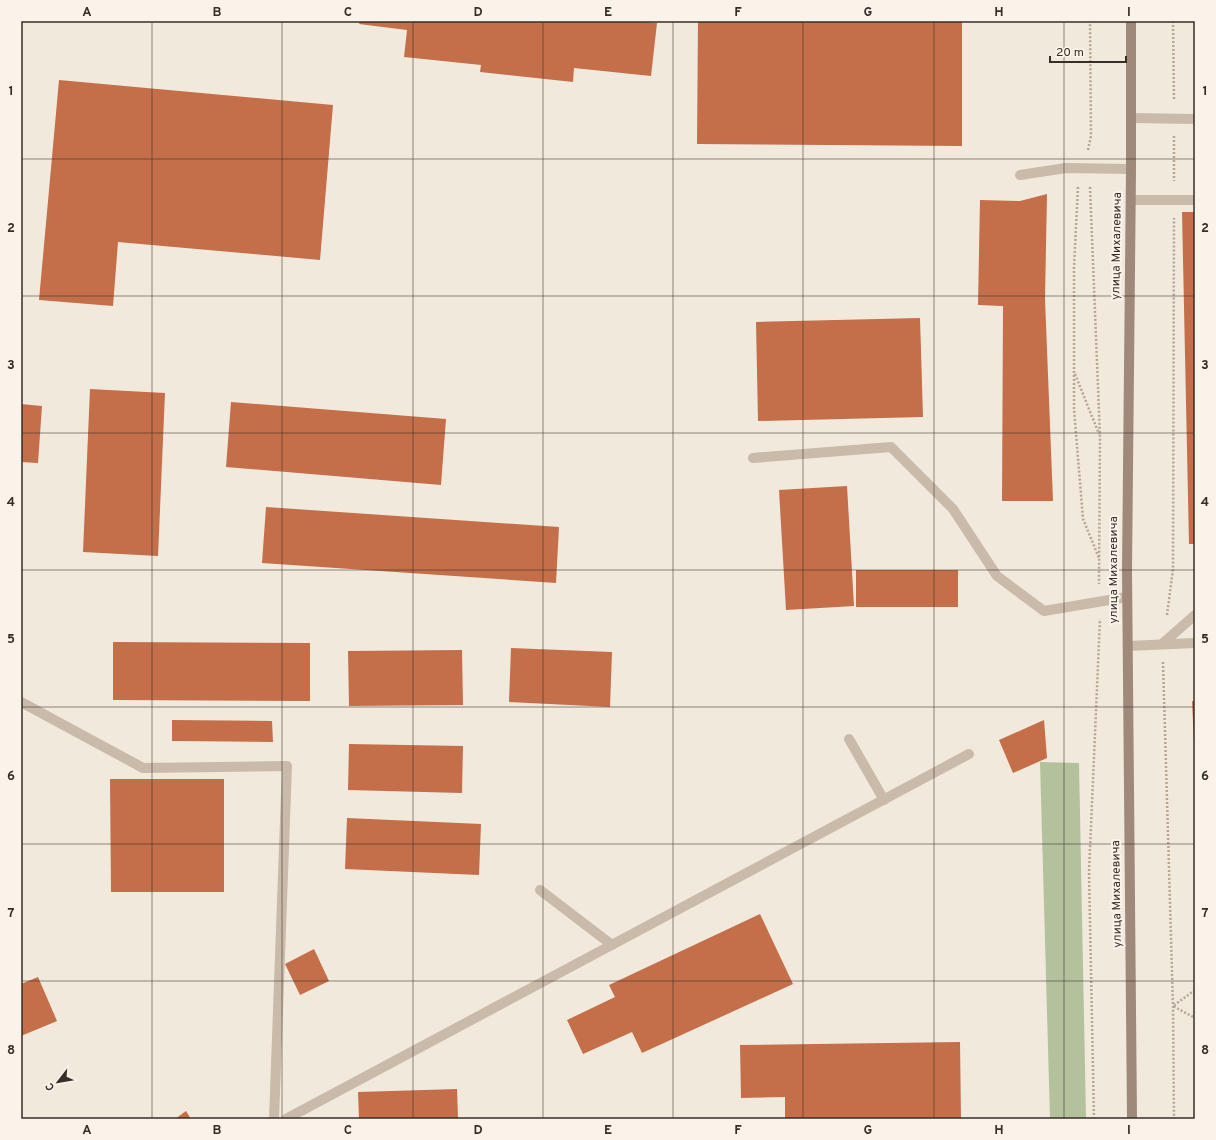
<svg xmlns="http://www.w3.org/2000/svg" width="1216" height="1140" viewBox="0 0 1216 1140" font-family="Overpass,sans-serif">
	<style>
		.green { fill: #b3c19d }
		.building { fill: #c46e4a }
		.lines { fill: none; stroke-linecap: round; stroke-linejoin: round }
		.path { stroke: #b6a493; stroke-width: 2.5; stroke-dasharray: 2 2; stroke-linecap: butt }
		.service { stroke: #cabaa9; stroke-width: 10 }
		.minor { stroke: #cabaa9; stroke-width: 10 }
		.secondary { stroke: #9e897b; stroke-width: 10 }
		.grid { fill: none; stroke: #372e29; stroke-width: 1; stroke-opacity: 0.55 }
		.labels { text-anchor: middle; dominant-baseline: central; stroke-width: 4; stroke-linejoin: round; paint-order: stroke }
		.street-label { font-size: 12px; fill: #372e29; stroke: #faf3ea }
		.neatline { fill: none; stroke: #372e29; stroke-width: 1.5 }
		.grid-label { font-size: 13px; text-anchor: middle; font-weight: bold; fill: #372e29 }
	</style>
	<rect width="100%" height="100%" fill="#f2e9dd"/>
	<polygon class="green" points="1040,762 1079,763 1086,1119 1050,1119"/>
	<g class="building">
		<polygon points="360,21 634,21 657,23 651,76 574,68 573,82 480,72 481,65 404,57 407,30 359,24"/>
		<polygon points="698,21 962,21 962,146 697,144"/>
		<polygon points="59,80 333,105 320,260 118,242 113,306 39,300"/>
		<polygon points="1047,194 1045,299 1053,501 1002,501 1003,306 978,305 980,200 1020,201"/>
		<polygon points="1182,212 1195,212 1195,544 1189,544"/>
		<polygon points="920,318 923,417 758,421 756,322"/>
		<polygon points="90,389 165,393 158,556 83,552"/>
		<polygon points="231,402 446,419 441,485 226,467"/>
		<polygon points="21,404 42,406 38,463 21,462"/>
		<polygon points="847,486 854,606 786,610 779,490"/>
		<polygon points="266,507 559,527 556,583 262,563"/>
		<rect x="856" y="570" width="102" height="37"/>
		<polygon points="113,642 310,643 310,701 113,700"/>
		<polygon points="511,648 612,652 610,707 509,702"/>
		<polygon points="462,650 463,705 349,706 348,651"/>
		<polygon points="1192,701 1195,701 1195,744 1194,744"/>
		<polygon points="172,720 272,721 273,742 172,741"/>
		<polygon points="1044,720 1047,758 1013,773 999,740"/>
		<polygon points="349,744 463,746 462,793 348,790"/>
		<polygon points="110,779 224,779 224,892 111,892"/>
		<polygon points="347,818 481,824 479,875 345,869"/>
		<polygon points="760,914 793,984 642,1053 632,1032 583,1054 567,1020 615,997 609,985"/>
		<polygon points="314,949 329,981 300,995 285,964"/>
		<polygon points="38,977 57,1021 21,1036 21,984"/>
		<polygon points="960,1042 961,1119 785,1119 785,1097 741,1098 740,1045"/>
		<polygon points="457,1089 458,1119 359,1119 358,1092"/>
		<polygon points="186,1111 191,1119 175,1119"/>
	</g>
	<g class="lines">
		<g class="path">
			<polyline points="1173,21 1174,101"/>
			<polyline points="1174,136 1174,181"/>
			<polyline points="1088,150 1091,136 1090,21"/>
			<polyline points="1078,187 1074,267 1074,409 1083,519 1099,558"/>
			<polyline points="1090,187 1100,437 1099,584"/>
			<polyline points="1075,374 1099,434"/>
			<polyline points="1167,615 1173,569 1174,218"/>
			<polyline points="1163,662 1173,1006 1174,1119"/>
			<polyline points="1195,990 1173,1006 1195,1018"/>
			<polyline points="1094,1119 1089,872 1100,619"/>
		</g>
		<g class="service">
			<polyline points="1131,118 1195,119"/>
			<polyline points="1020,175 1066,168 1131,169"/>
			<polyline points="1131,200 1195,200"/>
			<polyline points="753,458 891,447 953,509 997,576 1044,611 1127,597"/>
			<polyline points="1162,644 1195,615"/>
			<polyline points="21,702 143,768 287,766 274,1119"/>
			<polyline points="849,739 884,800"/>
			<polyline points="540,890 612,945"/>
			<polyline points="286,1119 969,754"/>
		</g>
		<polyline class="minor" points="1128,646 1195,643"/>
		<polyline class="secondary" points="1131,21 1131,169 1127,570 1132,1119"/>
	</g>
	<path class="grid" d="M152,21V1119M282,21V1119M413,21V1119M543,21V1119M673,21V1119M803,21V1119M934,21V1119M1064,21V1119M21,159H1195M21,296H1195M21,433H1195M21,570H1195M21,707H1195M21,844H1195M21,981H1195"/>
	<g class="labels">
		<g class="street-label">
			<text transform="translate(1117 246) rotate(-89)">улица Михалевича</text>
			<text transform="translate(1114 570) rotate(-90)">улица Михалевича</text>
			<text transform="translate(1117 894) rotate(-91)">улица Михалевича</text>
		</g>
	</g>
	<rect width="1216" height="1140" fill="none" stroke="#faf3ea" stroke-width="44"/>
	<g transform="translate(58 1082) rotate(239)" stroke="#faf3ea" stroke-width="3" paint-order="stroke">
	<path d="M0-3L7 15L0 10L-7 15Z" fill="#372e29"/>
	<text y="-6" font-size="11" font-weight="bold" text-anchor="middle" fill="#372e29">С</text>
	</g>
	<path d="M1050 56v6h76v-6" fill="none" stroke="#372e29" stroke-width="2"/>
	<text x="1056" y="56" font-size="12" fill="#372e29" stroke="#faf3ea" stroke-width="3" paint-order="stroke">20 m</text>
	<rect x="22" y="22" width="1172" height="1096" class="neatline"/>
	<g class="grid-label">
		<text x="87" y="16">A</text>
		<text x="217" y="16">B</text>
		<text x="348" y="16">C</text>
		<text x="478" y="16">D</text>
		<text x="608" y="16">E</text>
		<text x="738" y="16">F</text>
		<text x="868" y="16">G</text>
		<text x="999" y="16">H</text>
		<text x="1129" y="16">I</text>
		<text x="11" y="95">1</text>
		<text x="1205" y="95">1</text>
		<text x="11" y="232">2</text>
		<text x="1205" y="232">2</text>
		<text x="11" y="369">3</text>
		<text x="1205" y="369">3</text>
		<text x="11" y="506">4</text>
		<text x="1205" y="506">4</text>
		<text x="11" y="643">5</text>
		<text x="1205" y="643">5</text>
		<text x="11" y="780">6</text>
		<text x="1205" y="780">6</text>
		<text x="11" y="917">7</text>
		<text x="1205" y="917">7</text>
		<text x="11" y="1054">8</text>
		<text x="1205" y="1054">8</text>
		<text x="87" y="1134">A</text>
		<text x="217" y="1134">B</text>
		<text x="348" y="1134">C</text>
		<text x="478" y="1134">D</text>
		<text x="608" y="1134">E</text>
		<text x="738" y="1134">F</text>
		<text x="868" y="1134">G</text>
		<text x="999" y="1134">H</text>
		<text x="1129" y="1134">I</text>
	</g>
</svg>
